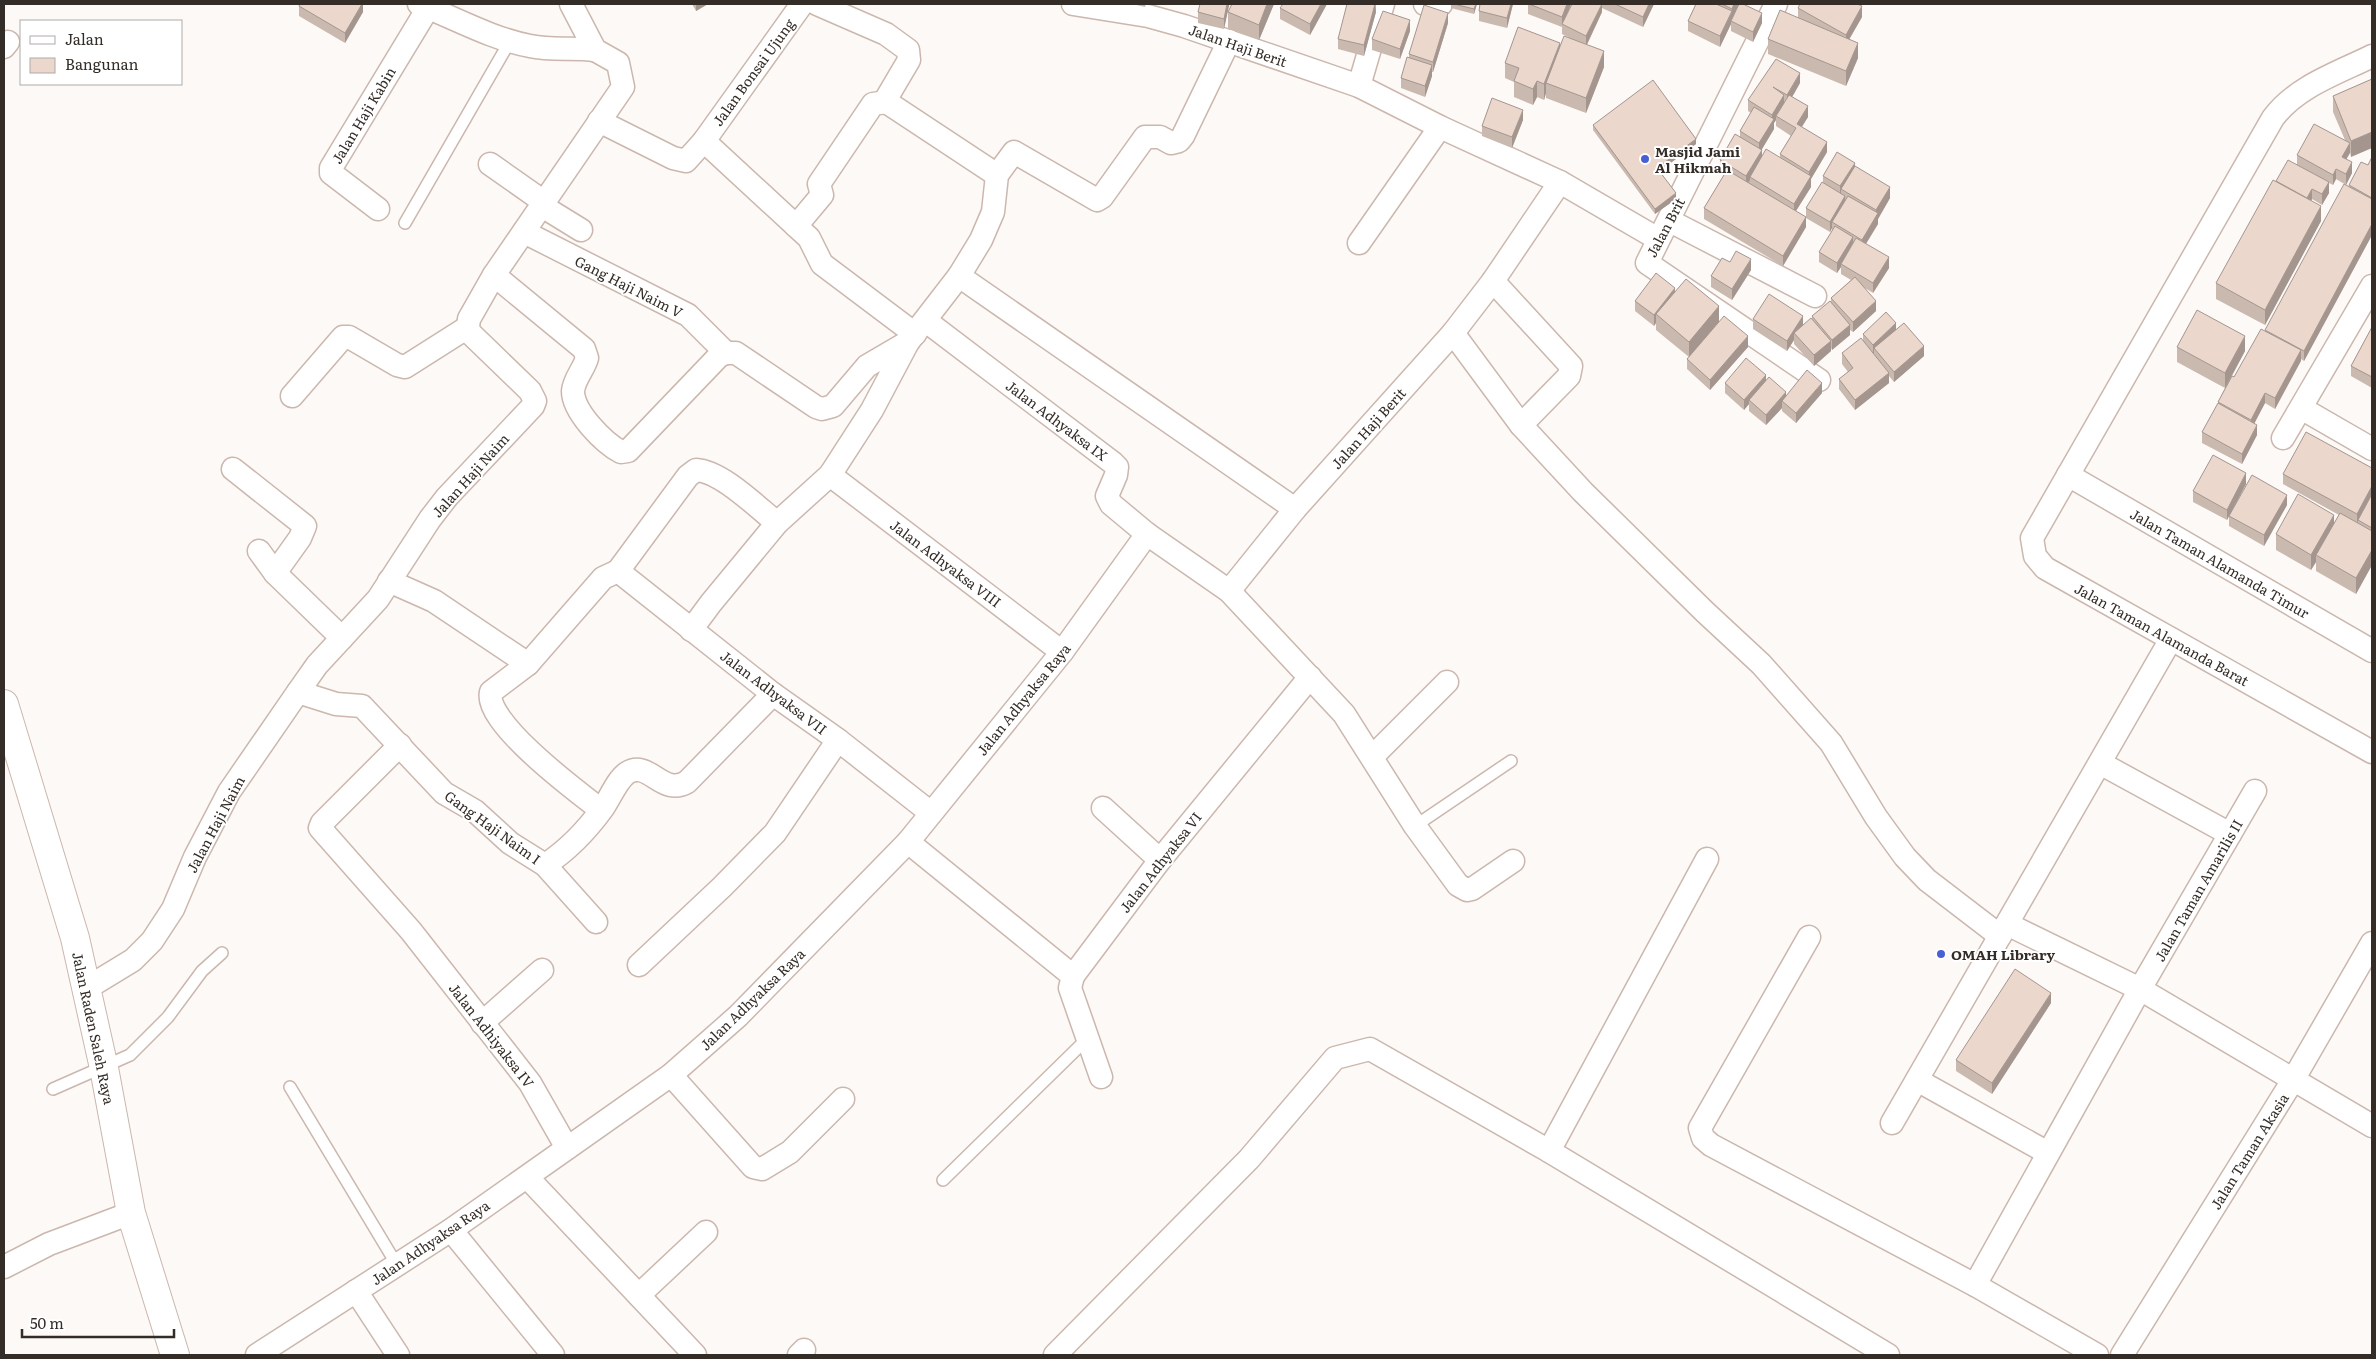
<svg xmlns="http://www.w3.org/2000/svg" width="2376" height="1359" viewBox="0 0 2376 1359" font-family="Literata,serif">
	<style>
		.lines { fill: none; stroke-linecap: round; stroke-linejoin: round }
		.lane-casing { stroke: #cbb7ad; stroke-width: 14 }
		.street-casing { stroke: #cbb7ad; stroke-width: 25 }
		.secondary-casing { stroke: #cbb7ad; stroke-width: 30 }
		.lane { stroke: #fff; stroke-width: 11 }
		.street { stroke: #fff; stroke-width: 22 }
		.secondary { stroke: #fff; stroke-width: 28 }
		.wall { fill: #cab9af; fill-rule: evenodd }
		.shaded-wall { fill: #a4968f }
		.building { fill: #ebd7cc; stroke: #a4968f }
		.poi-dot { fill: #4860d4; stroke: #fff; stroke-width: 2 }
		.labels { text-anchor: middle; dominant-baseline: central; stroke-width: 4; stroke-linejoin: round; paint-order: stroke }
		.street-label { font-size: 14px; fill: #332c27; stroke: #fff }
		.poi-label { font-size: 14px; font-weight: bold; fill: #332c27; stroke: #fff; text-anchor: start }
	</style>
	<rect width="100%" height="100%" fill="#fdf9f6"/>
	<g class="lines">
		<g class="lane-casing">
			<g id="lane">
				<polyline points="405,223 510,41"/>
				<polyline points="1415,826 1511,761"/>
				<polyline points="290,1087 397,1265"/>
				<polyline points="53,1089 130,1055 168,1017 202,971 222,953"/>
				<polyline points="943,1180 1088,1038"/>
			</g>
		</g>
		<g class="street-casing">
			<g id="street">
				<path d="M419,4C455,18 492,39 530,46C552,51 573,47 595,50"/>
				<polyline points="817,4 886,34 908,50 909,60 886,99 888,103 997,175"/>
				<polyline points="1073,4 1148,16 1184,26 1359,86 1440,127 1560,182 1658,239"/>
				<polyline points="1425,4 1438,6 1441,4"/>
				<polyline points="1776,4 1647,263 1819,380"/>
				<polyline points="4,47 8,42"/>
				<path d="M2372,56C2338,73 2297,86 2273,118L2032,538L2035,556L2045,568L2372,752"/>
				<polyline points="1359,86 1383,4"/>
				<polyline points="599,121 673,158 686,161 704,141 802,4"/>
				<polyline points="704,141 809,238 822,264 915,334"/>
				<polyline points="490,164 544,202"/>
				<polyline points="542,206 581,230"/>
				<polyline points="378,209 331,173 331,168 428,8"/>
				<polyline points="1670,221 1815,296"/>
				<polyline points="796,226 822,195 819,184 873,104 887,102"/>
				<polyline points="524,232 688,315 726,353"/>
				<polyline points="1359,243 1440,127"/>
				<path d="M494,275L584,349L587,358C584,369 574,379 573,391C573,412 604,443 621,452L628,451L719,356L726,353H736L816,407L822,409L833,406L867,366L908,342"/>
				<polyline points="959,276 1295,509"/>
				<polyline points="1493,281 1571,366 1569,376 1521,425"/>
				<polyline points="926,321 1113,463 1117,467 1116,475 1107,496 1111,504 1147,534 1229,591 1344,714 1415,826 1458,885 1467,890 1472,889 1513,861"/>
				<polyline points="1453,333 1521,425 1583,492 1705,612 1761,664 1831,743 1876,817 1905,857 1927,880 2000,936"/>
				<polyline points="292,396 343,337 349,337 397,365 405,367 468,327"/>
				<polyline points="2301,408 2372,449"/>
				<polyline points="2283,438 2372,286"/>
				<polyline points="233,469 305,526 300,538 275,573"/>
				<polyline points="830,475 1062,652"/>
				<polyline points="2068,475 2372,651"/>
				<polyline points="259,551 275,573 342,638"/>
				<polyline points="618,571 773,694 838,740 931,813"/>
				<polyline points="389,581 434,601 528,664"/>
				<polyline points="1229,591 1295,509 1453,333 1493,281 1560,182"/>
				<polyline points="691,630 711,603 777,523 830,475 872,410 908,342 959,276 981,240 993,212 997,175 1014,152 1097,200 1102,197 1145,137 1160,137 1171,143 1179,141 1183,136 1229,41"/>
				<polyline points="298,692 336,704 362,706 444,793 475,811 510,843 545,865 596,922"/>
				<polyline points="400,745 322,823 320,828 411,931 530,1083 567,1148"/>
				<polyline points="1373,756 1447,682"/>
				<polyline points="2100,763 2230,834"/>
				<polyline points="1103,808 1160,860"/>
				<path d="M601,810C579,793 483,722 491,692L528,664L603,578L618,571L688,476L696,470C721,471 757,507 777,523"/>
				<polyline points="908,842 1073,976 1160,860 1310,677"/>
				<path d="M545,865C568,850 587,830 603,808C610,798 617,780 627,773C649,759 662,797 687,782L773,694"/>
				<polyline points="2007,924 2140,989 2372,1126"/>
				<polyline points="1809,937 1700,1128 1703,1138 1711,1145 1975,1285 2097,1355"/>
				<polyline points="639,965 722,887 775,833 838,740"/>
				<polyline points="1073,976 1070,988 1101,1077"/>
				<polyline points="87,988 133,960 152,941 173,909 195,857 229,792 298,692 317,665 378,599 430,519 447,497 533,406 535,401 530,391 470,333 468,327 469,319 494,275 623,87 618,63 595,50 571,4"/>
				<polyline points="482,1023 542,970"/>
				<polyline points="671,1075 753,1167 762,1169 790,1152 843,1099"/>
				<polyline points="1917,1080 2048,1153"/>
				<polyline points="1892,1123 2171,639"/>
				<polyline points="1549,1151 1707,859"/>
				<polyline points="527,1177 695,1355"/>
				<polyline points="451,1230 553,1355"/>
				<polyline points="4,1267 49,1244 131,1213"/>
				<polyline points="1975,1285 2140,989 2255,791"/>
				<polyline points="356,1291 398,1355"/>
				<polyline points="639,1295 706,1232"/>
				<polyline points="257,1355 451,1230 671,1075 738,1016 908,842 1062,652 1147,534"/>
				<polyline points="799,1355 804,1350"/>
				<polyline points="1055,1355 1249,1159 1335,1058 1370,1049 1549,1151 1888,1355"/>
				<polyline points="2122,1355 2293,1080 2372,943"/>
			</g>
		</g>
		<g class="secondary-casing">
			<polyline id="secondary" points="4,704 75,938 104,1068 131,1213 175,1355"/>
		</g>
		<use href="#lane" class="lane"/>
		<use href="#street" class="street"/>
		<use href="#secondary" class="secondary"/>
	</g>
	<g class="wall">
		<polygon points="363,4 363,12 345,43 299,16 299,6"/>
		<polygon points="692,4 708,4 696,11"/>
		<polygon points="1132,4 1146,4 1145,7"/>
		<polygon points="1229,4 1224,29 1198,23 1198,12"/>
		<polygon points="1232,4 1274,4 1259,40 1228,28 1228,12"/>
		<polygon points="1327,4 1310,35 1280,19 1280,8"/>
		<polygon points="1376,4 1376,12 1364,56 1338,49 1338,39"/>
		<polygon points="1451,4 1477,4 1474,14 1451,8"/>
		<polygon points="1480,4 1513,4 1507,28 1479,21 1479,11"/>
		<polygon points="1528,4 1571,4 1568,12 1572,4 1654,4 1643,27 1602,8 1602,12 1587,45 1604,67 1586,113 1546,98 1546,93 1544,100 1537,97 1533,105 1514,97 1514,82 1505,78 1505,63 1560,48 1572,39 1562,34 1562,27 1528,14"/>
		<polygon points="1696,4 1743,4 1762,23 1753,42 1731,31 1731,24 1720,47 1688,31 1688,21"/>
		<polygon points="1798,8 1862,17 1849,39 1858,58 1846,86 1768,54 1768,39 1798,18"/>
		<polygon points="1448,23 1433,72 1432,72 1432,76 1425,97 1401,88 1401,78 1409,58 1409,54"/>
		<polygon points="1410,31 1400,59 1372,50 1372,39"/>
		<polygon points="2372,79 2351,157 2350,152 2346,159 2352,173 2346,185 2336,179 2333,185 2329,183 2329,193 2322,205 2312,199 2311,201 2321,221 2265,325 2216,299 2216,283 2276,181 2297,165 2297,155 2345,140 2333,112 2333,96"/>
		<path d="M1800,83L1792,97L1808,117L1802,127L1827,152L1811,179V187L1796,211L1806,217V208L1823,182V176L1855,167L1890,198L1878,219V224L1866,244L1889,268L1873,293L1865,288L1876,311L1853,332L1850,330V335L1832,350L1831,348V351L1814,366L1794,344V340L1787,351L1753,329V319L1803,326L1812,319V316L1831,302V298L1851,280L1841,274V267L1837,273L1819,262V252L1832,231V228L1830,232L1806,218V227L1783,266L1704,219V208L1725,173L1720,170V160L1740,136V131L1751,113L1748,111V100ZM1776,120V126L1791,136L1780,154V158L1762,157V149L1774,129V123Z"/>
		<polygon points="1523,120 1512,148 1482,136 1482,126"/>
		<polygon points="1593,125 1696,144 1660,171 1676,199 1655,214 1593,130"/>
		<polygon points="2372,157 2372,235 2304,361 2301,359 2275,409 2265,403 2254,423 2257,435 2242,464 2202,443 2202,432 2218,404 2218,402 2225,388 2177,362 2177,347 2245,351 2232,376 2234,377 2265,331 2349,185 2368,165"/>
		<polygon points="1730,262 1751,270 1732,300 1711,287 1711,276"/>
		<polygon points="1675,291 1719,322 1748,347 1710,390 1687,369 1687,359 1689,357 1656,330 1656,323 1654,326 1635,311 1635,301"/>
		<polygon points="2372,327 2372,388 2351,376 2351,366"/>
		<polygon points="1896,329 1924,356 1894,382 1889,376 1889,383 1855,410 1839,389 1839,379 1848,372 1842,364 1842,353 1863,340 1863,334"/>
		<polygon points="1766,381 1786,395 1822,393 1796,423 1782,411 1782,408 1766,425 1749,411 1749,404 1744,410 1725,393 1725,383"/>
		<polygon points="2372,468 2372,565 2356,594 2316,571 2316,562 2311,570 2276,550 2276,534 2334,523 2339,515 2283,484 2283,474"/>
		<polygon points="2246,484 2227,520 2193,502 2193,491"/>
		<polygon points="2287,505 2264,546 2229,526 2229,516"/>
		<polygon points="2051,1003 1992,1094 1956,1071 1956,1060"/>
	</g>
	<g class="shaded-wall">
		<polygon points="362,4 363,4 363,12 345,43 345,33"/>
		<polygon points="696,4 708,4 696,11"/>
		<polygon points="1227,4 1229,4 1229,6 1224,29 1224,19"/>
		<polygon points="1267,4 1274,4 1259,40 1259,25"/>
		<polygon points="1321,4 1327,4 1310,35 1310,24"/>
		<polygon points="1375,4 1376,12 1364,56 1364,45"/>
		<polygon points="1476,4 1477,4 1474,14 1474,9"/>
		<polygon points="1511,4 1513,4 1507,28 1507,18"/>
		<polygon points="1567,4 1571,4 1563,24 1562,24 1562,17"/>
		<polygon points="1602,4 1602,12 1586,46 1586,36"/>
		<polygon points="1649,4 1654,4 1643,27 1643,17"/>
		<polygon points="1734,4 1739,4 1731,21 1731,24 1720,47 1720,36 1732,12 1732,9"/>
		<polygon points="1862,6 1862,17 1846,45 1846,35"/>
		<polygon points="1448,13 1448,23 1433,72 1433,62"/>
		<polygon points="1762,13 1762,23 1753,42 1753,32"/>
		<polygon points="1410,20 1410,31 1400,59 1400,49"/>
		<polygon points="1560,43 1560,58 1546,83 1546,93 1544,100 1544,84"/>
		<polygon points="1858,43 1858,58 1846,86 1846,71"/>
		<polygon points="1604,51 1604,67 1586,113 1586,98"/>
		<polygon points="1432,65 1432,76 1425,97 1425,86"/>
		<polygon points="1800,73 1800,83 1787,106 1787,95"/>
		<polygon points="1537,81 1537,97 1533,105 1533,89"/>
		<polygon points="1784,95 1784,106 1776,116 1776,120 1774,123 1774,129 1759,154 1759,143 1772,121 1772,115"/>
		<polygon points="1808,106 1808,117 1797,134 1797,124"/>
		<polygon points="1523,110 1523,120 1512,148 1512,137"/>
		<polygon points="2372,132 2372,148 2351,157 2351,141"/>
		<polygon points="1696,139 1696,144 1657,173 1657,168"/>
		<polygon points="1827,142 1827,152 1811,179 1811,187 1794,214 1794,204 1809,179 1809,172"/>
		<polygon points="2350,143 2350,153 2342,167 2342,157"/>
		<polygon points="1762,150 1762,160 1750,177 1750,180 1746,186 1746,176"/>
		<polygon points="2352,162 2352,173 2346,185 2346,174"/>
		<polygon points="1855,163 1855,173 1841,189 1841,194 1840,197 1840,186"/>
		<polygon points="2336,169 2336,179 2333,185 2333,175"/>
		<polygon points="2329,182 2329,193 2322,205 2322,194"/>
		<polygon points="1890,187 1890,198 1878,219 1878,224 1862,250 1862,240 1876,215 1876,210"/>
		<polygon points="2312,189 2312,199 2306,211 2306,201"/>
		<polygon points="1676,193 1676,199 1655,214 1655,209"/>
		<polygon points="1845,196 1845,206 1832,222 1832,228 1830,232 1830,222"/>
		<polygon points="2321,206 2321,221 2265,325 2265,310"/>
		<polygon points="1806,217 1806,227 1783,266 1783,256"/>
		<polygon points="2372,224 2372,235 2304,361 2304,351"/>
		<polygon points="1853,237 1853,247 1841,264 1841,267 1837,273 1837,263"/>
		<polygon points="1889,257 1889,268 1873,293 1873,283"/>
		<polygon points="1751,259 1751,270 1732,300 1732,289"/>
		<polygon points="1675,288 1675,298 1656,314 1656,323 1654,326 1654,315"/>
		<polygon points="1876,301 1876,311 1853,332 1853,322"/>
		<polygon points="1719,306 1719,322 1689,358 1689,342"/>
		<polygon points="1803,316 1803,327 1794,333 1794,340 1787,351 1787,341"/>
		<polygon points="1896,323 1896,334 1874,348 1874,354 1873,356 1873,345"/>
		<polygon points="1850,325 1850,335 1832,350 1832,340"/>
		<polygon points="1748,336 1748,347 1710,390 1710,380"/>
		<polygon points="2245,336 2245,351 2225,388 2225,373"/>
		<polygon points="1831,341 1831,351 1814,366 1814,355"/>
		<polygon points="1924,346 1924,356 1894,382 1894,372"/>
		<polygon points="2301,350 2301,361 2275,409 2275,398"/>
		<polygon points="1889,373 1889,383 1855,410 1855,400"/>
		<polygon points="1766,375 1766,386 1749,400 1749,404 1744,410 1744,400"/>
		<polygon points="1822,383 1822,393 1796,423 1796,413"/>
		<polygon points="1786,392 1786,402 1782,401 1782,408 1766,425 1766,415"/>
		<polygon points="2265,393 2265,403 2251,430 2251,420"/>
		<polygon points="2257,425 2257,435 2242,464 2242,454"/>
		<polygon points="2246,473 2246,484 2227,520 2227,510"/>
		<polygon points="2372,486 2372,497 2358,520 2357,525 2357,514"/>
		<polygon points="2287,495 2287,505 2264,546 2264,535"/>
		<polygon points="2334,515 2334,530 2316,555 2316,562 2311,570 2311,555"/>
		<polygon points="2372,550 2372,565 2356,594 2356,578"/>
		<polygon points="2051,993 2051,1003 1992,1094 1992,1083"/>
	</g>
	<g class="building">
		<polygon points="300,4 362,4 345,33 299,6"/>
		<polygon points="1200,4 1227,4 1224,19 1198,12"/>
		<polygon points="1232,4 1267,4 1259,25 1228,12"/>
		<polygon points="1283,4 1321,4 1310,24 1280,8"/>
		<polygon points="1347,4 1375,4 1364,45 1338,39"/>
		<polygon points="1454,4 1476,4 1474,9"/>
		<polygon points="1480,4 1511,4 1507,18 1479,11"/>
		<polygon points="1529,4 1567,4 1562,17"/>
		<polygon points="1572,4 1602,4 1586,36 1562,24"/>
		<polygon points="1615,4 1649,4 1643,17"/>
		<polygon points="1696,4 1716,4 1732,11 1720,36 1688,21"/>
		<polygon points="1722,4 1734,4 1732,9"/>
		<polygon points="1739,4 1743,4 1762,13 1753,32 1731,21"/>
		<polygon points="1800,4 1857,4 1862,6 1846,35 1798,8"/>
		<polygon points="1424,5 1448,13 1433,62 1409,54"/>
		<polygon points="1780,10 1858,43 1846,71 1768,39"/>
		<polygon points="1383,11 1410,20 1400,49 1372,39"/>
		<polygon points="1518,27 1560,43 1544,84 1537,81 1533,89 1514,81 1519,68 1505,63"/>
		<polygon points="1564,36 1604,51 1586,98 1546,83"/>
		<polygon points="1407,57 1432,65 1425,86 1401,78"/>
		<polygon points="1776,59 1800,73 1787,95 1773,87 1784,95 1772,115 1748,100"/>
		<polygon points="2372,79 2372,132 2351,141 2333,96"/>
		<polygon points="1653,80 1696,139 1657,168 1676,193 1655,209 1593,125"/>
		<polygon points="1789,95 1808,106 1797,124 1827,142 1809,172 1780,154 1796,128 1776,116"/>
		<polygon points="1492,98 1523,110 1512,137 1482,126"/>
		<polygon points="1754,107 1774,119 1759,143 1740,131"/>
		<polygon points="2314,124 2350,143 2342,157 2352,162 2346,174 2336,169 2333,175 2297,155"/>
		<polygon points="1735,134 1762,150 1746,176 1720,160"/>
		<polygon points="1766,149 1811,176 1794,204 1750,177"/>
		<polygon points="1837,152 1855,163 1840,186 1823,176"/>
		<polygon points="2372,157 2372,198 2349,185 2361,162 2368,165"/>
		<polygon points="2288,160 2329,182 2322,194 2312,189 2307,198 2276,181"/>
		<polygon points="1855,166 1890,187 1876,210 1841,189"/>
		<polygon points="1727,170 1806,217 1783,256 1704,208"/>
		<polygon points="2273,180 2321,206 2265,310 2216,283"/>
		<polygon points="1822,182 1845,196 1830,222 1806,208"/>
		<polygon points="2344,184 2372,199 2372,224 2304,351 2265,330"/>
		<polygon points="1848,196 1878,213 1862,240 1832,222"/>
		<polygon points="1835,226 1853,237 1837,263 1819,252"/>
		<polygon points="1856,238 1889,257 1873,283 1841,264"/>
		<polygon points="1736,251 1751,259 1732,289 1711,276 1722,258 1730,262"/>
		<polygon points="1656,273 1675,288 1654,315 1635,301"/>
		<polygon points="1855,277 1876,301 1853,322 1831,298"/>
		<polygon points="1686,279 1719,306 1689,342 1656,314"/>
		<polygon points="1769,294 1803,316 1787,341 1753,319"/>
		<polygon points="1830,301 1850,325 1832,340 1812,316"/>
		<polygon points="2197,310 2245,336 2225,373 2177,347"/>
		<polygon points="1886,312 1896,323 1873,345 1863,334"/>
		<polygon points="1724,316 1748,336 1710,380 1687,359"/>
		<polygon points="1811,318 1831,341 1814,355 1794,333"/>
		<polygon points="1904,323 1924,346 1894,372 1874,348"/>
		<polygon points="2372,327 2372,377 2351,366"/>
		<polygon points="2261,329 2301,350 2275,398 2265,393 2251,420 2218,402 2232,376 2234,377"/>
		<polygon points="1861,338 1889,373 1855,400 1839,379 1853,368 1842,353"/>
		<polygon points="1746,358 1766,375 1744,400 1725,383"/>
		<polygon points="1807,370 1822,383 1796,413 1782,401"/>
		<polygon points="1769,377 1786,392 1766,415 1749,400"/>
		<polygon points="2218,403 2257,425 2242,454 2202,432"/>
		<polygon points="2306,432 2372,468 2372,486 2357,514 2283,474"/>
		<polygon points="2213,455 2246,473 2227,510 2193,491"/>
		<polygon points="2252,475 2287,495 2264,535 2229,516"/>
		<polygon points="2298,494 2334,515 2311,555 2276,534"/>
		<polygon points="2372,494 2372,528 2358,520"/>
		<polygon points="2340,513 2372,531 2372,550 2356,578 2316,555"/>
		<polygon points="2015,969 2051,993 1992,1083 1956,1060"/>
	</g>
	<g class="poi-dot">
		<circle cx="1645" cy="159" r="5"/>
		<circle cx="1941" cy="954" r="5"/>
	</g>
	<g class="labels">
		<g class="street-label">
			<text transform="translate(1238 45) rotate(19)">Jalan Haji Berit</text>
			<text transform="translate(753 72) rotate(-54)">Jalan Bonsai Ujung</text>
			<text transform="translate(363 115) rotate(-59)">Jalan Haji Kabin</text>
			<text transform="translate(1665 227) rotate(-62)">Jalan Brit</text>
			<text transform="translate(629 286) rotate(27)">Gang Haji Naim V</text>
			<text transform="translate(1057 420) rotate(37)">Jalan Adhyaksa IX</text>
			<text transform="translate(1368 428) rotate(-48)">Jalan Haji Berit</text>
			<text transform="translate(470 475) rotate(-48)">Jalan Haji Naim</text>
			<text transform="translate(946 563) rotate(37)">Jalan Adhyaksa VIII</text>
			<text transform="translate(2220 563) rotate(30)">Jalan Taman Alamanda Timur</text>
			<text transform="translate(2162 634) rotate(29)">Jalan Taman Alamanda Barat</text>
			<text transform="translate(774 692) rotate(37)">Jalan Adhyaksa VII</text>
			<text transform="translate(1023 699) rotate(-51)">Jalan Adhyaksa Raya</text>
			<text transform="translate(215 824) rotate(-62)">Jalan Haji Naim</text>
			<text transform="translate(493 827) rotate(36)">Gang Haji Naim I</text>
			<text transform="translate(1160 862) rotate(-52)">Jalan Adhyaksa VI</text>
			<text transform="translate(2198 890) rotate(-60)">Jalan Taman Amarilis II</text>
			<text transform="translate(752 999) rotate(-44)">Jalan Adhyaksa Raya</text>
			<text transform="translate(94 1028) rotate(78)">Jalan Raden Saleh Raya</text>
			<text transform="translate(492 1035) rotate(52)">Jalan Adhiyaksa IV</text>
			<text transform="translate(2249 1151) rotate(-58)">Jalan Taman Akasia</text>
			<text transform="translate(430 1242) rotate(-34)">Jalan Adhyaksa Raya</text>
		</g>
		<g class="poi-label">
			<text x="1655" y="151">Masjid Jami<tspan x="1655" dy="16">Al Hikmah</tspan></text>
			<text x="1951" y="954">OMAH Library</text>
		</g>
	</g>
	<rect width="2376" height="1359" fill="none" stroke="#332c27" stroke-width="10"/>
	<rect x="20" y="20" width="162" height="65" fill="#ffffff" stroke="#adaba9"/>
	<rect x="30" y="36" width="25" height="8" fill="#ffffff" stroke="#adaba9"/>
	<text x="65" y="45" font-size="15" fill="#332c27">Jalan</text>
	<rect x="30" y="58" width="25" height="15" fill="#ebd7cc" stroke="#adaba9"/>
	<text x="65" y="70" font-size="15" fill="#332c27">Bangunan</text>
	<path d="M22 1329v8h152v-8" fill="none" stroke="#332c27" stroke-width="2.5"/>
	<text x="30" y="1329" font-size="15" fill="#332c27" stroke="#ffffff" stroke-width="4" paint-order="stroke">50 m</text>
</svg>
